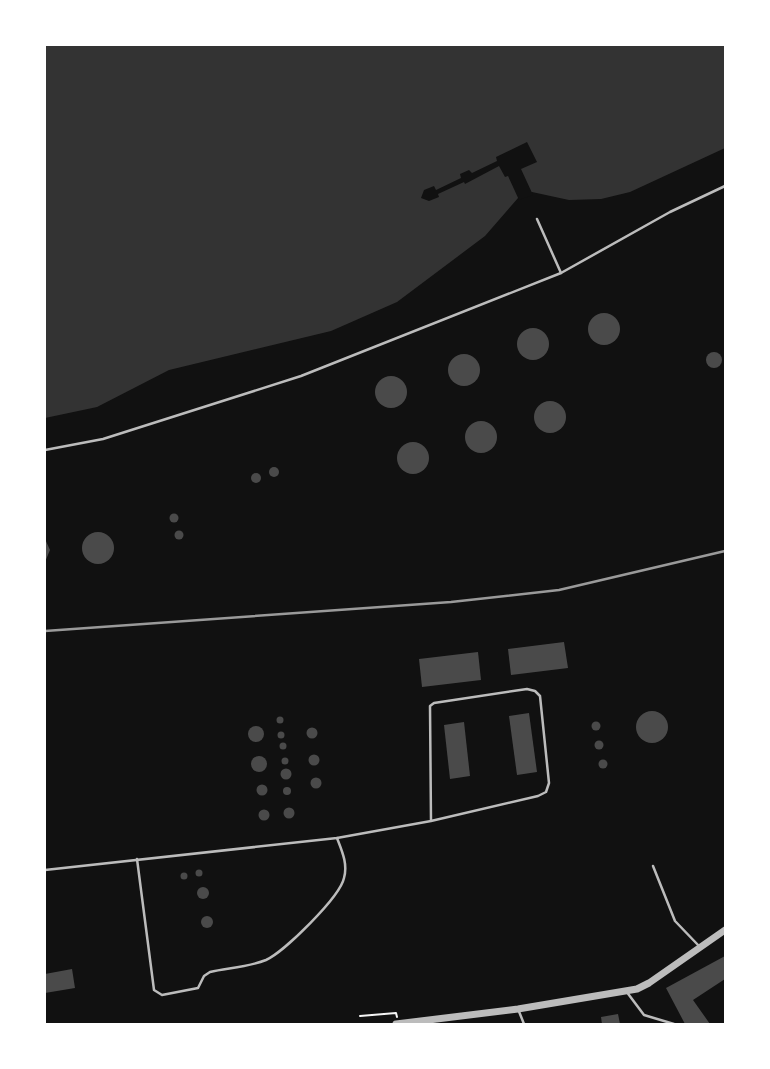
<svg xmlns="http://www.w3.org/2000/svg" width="770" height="1069" viewBox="0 0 770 1069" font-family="'Roboto Condensed',sans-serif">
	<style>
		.water { fill: #333 }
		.pier { fill: #111 }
		.building { fill: #4a4a4a }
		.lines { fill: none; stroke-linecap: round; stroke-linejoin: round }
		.path { stroke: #f5f5f5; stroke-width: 2 }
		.service { stroke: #bcbcbc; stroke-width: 2.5 }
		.tertiary { stroke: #bcbcbc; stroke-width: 7 }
		.rail { stroke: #9a9a9a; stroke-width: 2.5 }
	</style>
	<rect width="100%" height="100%" fill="#111"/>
	<polygon class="water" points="45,45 725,45 725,148 630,192 601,199 569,200 532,192 518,198 485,236 397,302 331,331 169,370 97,407 45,418"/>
	<polygon class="pier" points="527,142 537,162 521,169 533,195 519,200 508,176 505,177 499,166 465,184 464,182 438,194 439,197 429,201 421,198 424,190 434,186 436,190 461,178 460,174 469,170 472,173 497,161 496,157"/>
	<g class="building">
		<circle cx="604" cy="329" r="16"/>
		<circle cx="533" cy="344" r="16"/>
		<circle cx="714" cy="360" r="8"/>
		<circle cx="464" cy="370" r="16"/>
		<circle cx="391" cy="392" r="16"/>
		<circle cx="550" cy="417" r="16"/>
		<circle cx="481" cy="437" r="16"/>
		<circle cx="413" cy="458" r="16"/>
		<circle cx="274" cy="472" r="5"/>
		<circle cx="256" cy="478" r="5"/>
		<circle cx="174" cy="518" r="4.5"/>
		<circle cx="179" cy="535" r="4.5"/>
		<circle cx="98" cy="548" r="16"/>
		<polygon points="45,539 50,550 45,562"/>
		<polygon points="564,642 568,668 511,675 508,649"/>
		<polygon points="478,652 481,680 422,687 419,659"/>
		<circle cx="652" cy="727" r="16"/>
		<polygon points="529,713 537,772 517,775 509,716"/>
		<circle cx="280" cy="720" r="3.5"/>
		<circle cx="596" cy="726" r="4.5"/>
		<polygon points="464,722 470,776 450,779 444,725"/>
		<circle cx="256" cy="734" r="8"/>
		<circle cx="312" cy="733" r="5.5"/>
		<circle cx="281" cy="735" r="3.5"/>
		<circle cx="599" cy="745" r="4.5"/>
		<circle cx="283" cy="746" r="3.5"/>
		<circle cx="314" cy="760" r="5.5"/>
		<circle cx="259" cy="764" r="8"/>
		<circle cx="285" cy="761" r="3.5"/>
		<circle cx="603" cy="764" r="4.5"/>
		<circle cx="286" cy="774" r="5.5"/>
		<circle cx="316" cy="783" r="5.5"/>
		<circle cx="262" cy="790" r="5.5"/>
		<circle cx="287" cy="791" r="4"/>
		<circle cx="289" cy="813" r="5.5"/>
		<circle cx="264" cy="815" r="5.5"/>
		<circle cx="199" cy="873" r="3.5"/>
		<circle cx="184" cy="876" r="3.5"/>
		<circle cx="203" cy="893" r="6"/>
		<circle cx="207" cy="922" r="6"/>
		<polygon points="725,956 725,979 693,1000 710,1024 685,1024 666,988"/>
		<polygon points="72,969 75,988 45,993 45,974"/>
		<polygon points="618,1014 620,1024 602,1024 601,1017"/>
	</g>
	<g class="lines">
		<polyline class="path" points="360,1016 396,1013 397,1017"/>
		<g class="service">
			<polyline points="561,273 670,212 725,186"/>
			<polyline points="45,450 103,439 301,376 561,273 537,219"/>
			<path d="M137,859L154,990L162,995L198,988L204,976L210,972C228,968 249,967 266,960C284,952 340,897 344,878C348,864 342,851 337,838"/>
			<polyline points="653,866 675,921 699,946"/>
			<polyline points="45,870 337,838 431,821 538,796 546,792 549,783 540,696 535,691 527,689 434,703 430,706 431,821"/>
			<polyline points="626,991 644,1015 674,1024"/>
			<polyline points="518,1009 524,1024"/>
		</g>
		<polyline class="tertiary" points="396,1024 518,1009 637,989 649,983 725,930"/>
		<polyline class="rail" points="45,631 451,602 559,590 725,551"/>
	</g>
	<rect width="770" height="1069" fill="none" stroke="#ffffff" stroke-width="92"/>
</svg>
